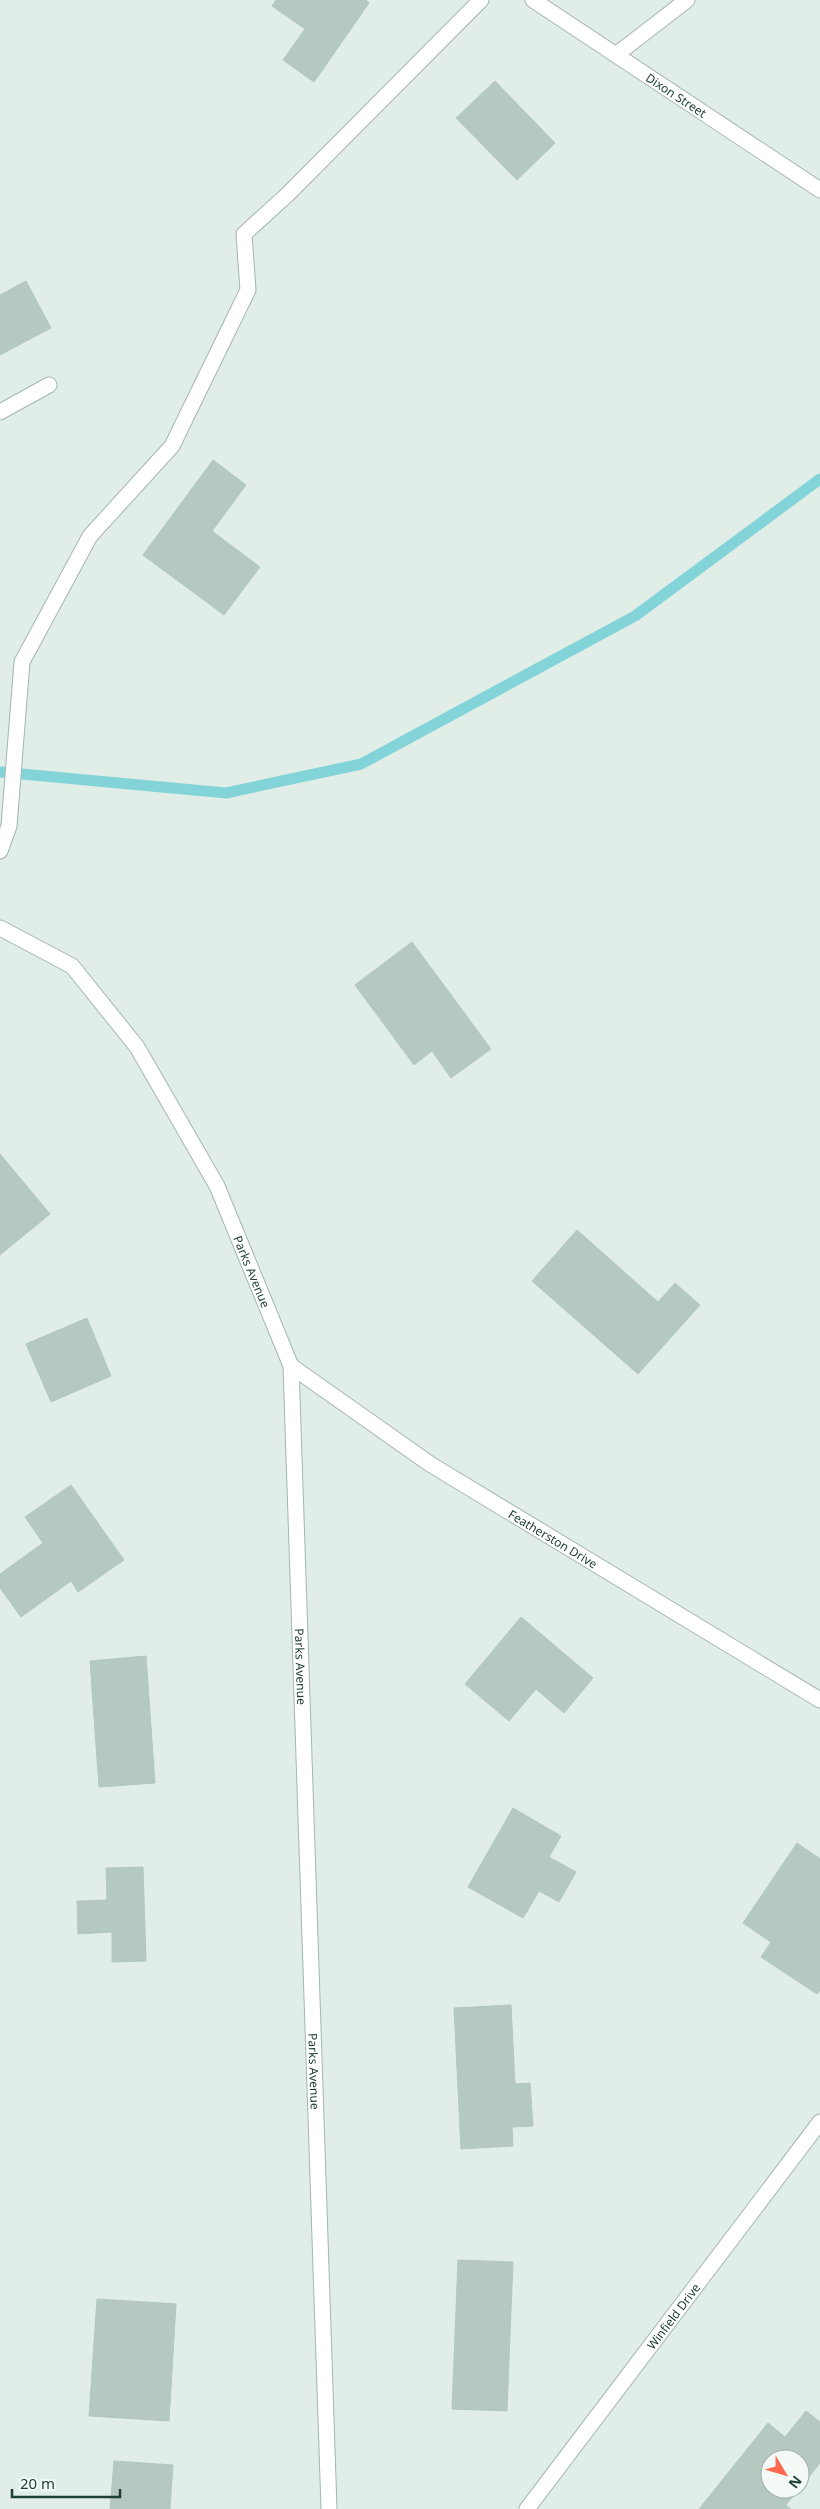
<svg xmlns="http://www.w3.org/2000/svg" width="820" height="2509" viewBox="0 0 820 2509" font-family="'Noto Sans',sans-serif">
	<style>
		.lines { fill: none; stroke-linecap: round; stroke-linejoin: round }
		.stream { stroke: #83d4d9; stroke-width: 11 }
		.building { fill: #b6c9c0; stroke: #b3c8bd }
		.minor-casing { stroke: #a3b7ae; stroke-width: 17 }
		.minor { stroke: #fff; stroke-width: 15 }
		.labels { text-anchor: middle; dominant-baseline: central; stroke-width: 4; stroke-linejoin: round; paint-order: stroke }
		.street-label { font-size: 12px; fill: #1f4134; stroke: #f3faf5 }
	</style>
	<rect width="100%" height="100%" fill="#e1eee7"/>
	<g class="lines">
		<polyline class="stream" points="0,772 226,793 361,764 635,616 820,479"/>
	</g>
	<g class="building">
		<polygon points="276,0 366,0 369,3 314,82 283,60 305,29 272,6"/>
		<polygon points="495,81 555,143 517,180 456,118"/>
		<polygon points="26,281 51,328 0,355 0,295"/>
		<polygon points="213,460 246,485 212,531 260,567 224,615 143,555"/>
		<polygon points="412,942 491,1049 451,1078 432,1051 414,1065 355,985"/>
		<polygon points="0,1154 50,1214 0,1255"/>
		<polygon points="577,1230 658,1302 675,1283 700,1305 638,1374 532,1281"/>
		<polygon points="87,1318 111,1376 51,1402 26,1344"/>
		<polygon points="71,1485 124,1560 78,1592 71,1581 21,1617 0,1588 0,1574 43,1543 25,1517"/>
		<polygon points="521,1617 593,1678 564,1713 536,1689 509,1721 465,1684"/>
		<polygon points="146,1656 155,1783 99,1787 90,1661"/>
		<polygon points="513,1808 561,1836 549,1857 576,1872 559,1902 539,1891 523,1918 468,1887"/>
		<polygon points="797,1843 820,1859 820,1990 817,1994 761,1957 771,1942 743,1923"/>
		<polygon points="143,1867 146,1961 112,1962 112,1932 78,1934 77,1901 107,1900 106,1868"/>
		<polygon points="511,2005 515,2084 530,2083 533,2126 512,2127 513,2146 461,2149 454,2008"/>
		<polygon points="458,2260 513,2262 507,2411 452,2409"/>
		<polygon points="97,2299 176,2304 169,2421 89,2416"/>
		<polygon points="806,2411 820,2422 820,2463 800,2488 800,2459 770,2459 770,2489 799,2489 786,2505 791,2509 699,2509 768,2423 785,2437"/>
		<polygon points="114,2461 173,2465 170,2509 110,2509"/>
	</g>
	<g class="lines">
		<g class="minor-casing">
			<g id="minor">
				<path id="s1" d="M533,0L820,190"/>
				<polyline points="617,54 687,0"/>
				<polyline points="0,412 49,385"/>
				<polyline points="0,851 9,826 22,662 90,536 172,446 248,290 244,234 288,194 481,0"/>
				<path id="s2" d="M0,928L72,966L137,1047L217,1186L291,1366L329,2509"/>
				<path id="s3" d="M291,1366L430,1464L820,1700"/>
				<path id="s4" d="M527,2509L820,2122"/>
			</g>
		</g>
		<use href="#minor" class="minor"/>
	</g>
	<g class="labels">
		<g class="street-label">
			<text stroke="none"><textPath href="#s1" startOffset="172">Dixon Street</textPath></text>
			<text stroke="none"><textPath href="#s2" startOffset="438">Parks Avenue</textPath></text>
			<text stroke="none"><textPath href="#s3" startOffset="314">Featherston Drive</textPath></text>
			<text stroke="none"><textPath href="#s2" startOffset="841">Parks Avenue</textPath></text>
			<text stroke="none"><textPath href="#s2" startOffset="1246">Parks Avenue</textPath></text>
			<text stroke="none"><textPath href="#s4" startOffset="242">Winfield Drive</textPath></text>
		</g>
	</g>
	<g transform="translate(785 2474) rotate(128)"><circle r="24" fill="#f3faf5" stroke="#9eb0a8"/>
	<path d="M0-4L9 19L0 12L-9 19Z" fill="#ff694e"/>
	<text y="-8" font-size="14" font-weight="bold" text-anchor="middle" fill="#1f4134">N</text>
	</g>
	<path d="M12 2489v8h108v-8" fill="none" stroke="#1f4134" stroke-width="2.5"/>
	<text x="20" y="2489" font-size="15" fill="#1f4134" stroke="#f3faf5" stroke-width="4" paint-order="stroke">20 m</text>
</svg>
